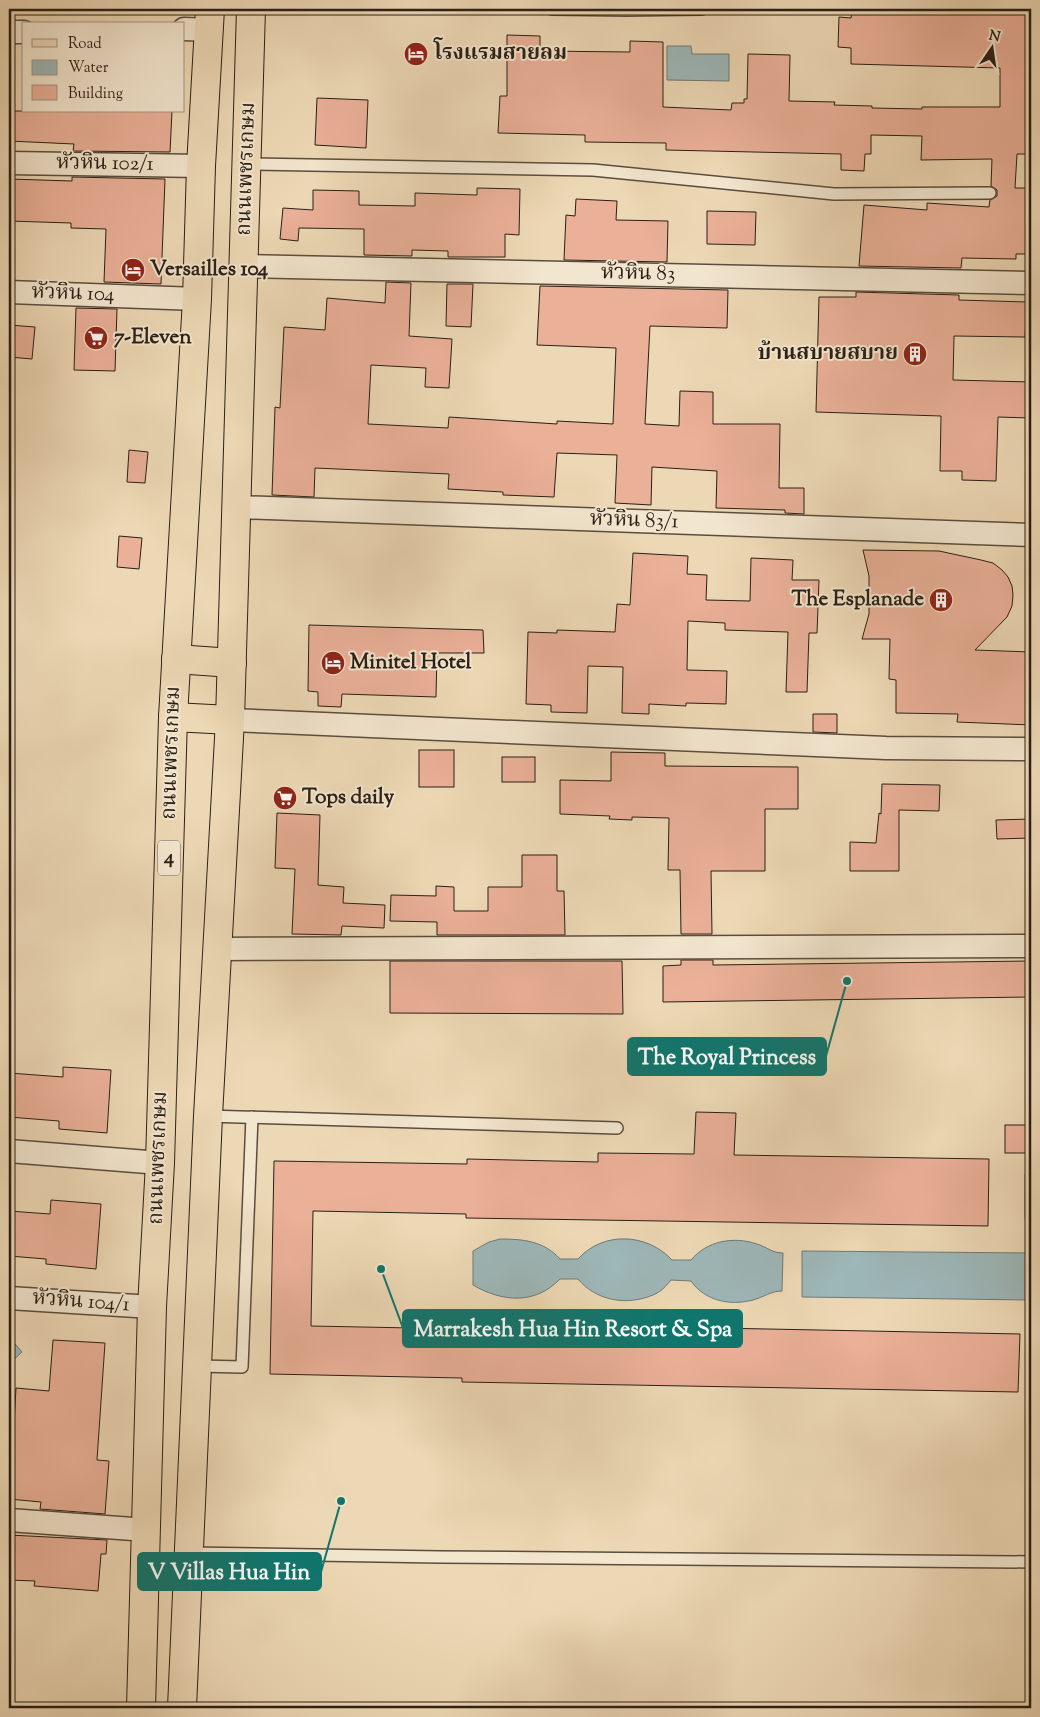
<svg xmlns="http://www.w3.org/2000/svg" width="1040" height="1717" viewBox="0 0 1040 1717" font-family="'Sorts Mill Goudy','Noto Serif Thai',serif">
	<style>
		.water { fill: #9db7b8; stroke: #6f7a77 }
		.building { fill: #eab098; stroke: #2a1f16 }
		.lines { fill: none; stroke-linecap: round; stroke-linejoin: round }
		.lane-casing { stroke: #5b4d3e; stroke-width: 14 }
		.street-casing { stroke: #5b4d3e; stroke-width: 25 }
		.primary-casing { stroke: #2a1f16; stroke-width: 30 }
		.lane { stroke: #f3e6cf; stroke-width: 11 }
		.street { stroke: #f3e6cf; stroke-width: 22 }
		.primary { stroke: #edd8b5; stroke-width: 28 }
		.labels { text-anchor: middle; dominant-baseline: central; stroke-width: 4; stroke-linejoin: round; paint-order: stroke }
		.shield { fill: #f3e6cf; stroke: #665b4e; stroke-width: 1 }
		.shield-label { font-size: 20px; font-weight: bold; fill: #2a1f16 }
		.poi-label { font-size: 21px; font-weight: bold; fill: #2a1f16; stroke: #f3e6cf; text-anchor: start }
		.street-label { font-size: 21px; fill: #2a1f16; stroke: #f3e6cf }
		.leader { fill: none; stroke: #0f766e; stroke-width: 2 }
		.callout-dot { fill: #0f766e; stroke: #f3e6cf; stroke-width: 2 }
		.callout { fill: #0f766e; stroke: #0f766e; stroke-width: 2 }
		.callout-label { font-size: 22px; text-anchor: middle; font-weight: bold; fill: #fff }
	</style>
	<rect width="100%" height="100%" fill="#edd8b5"/>
	<filter id="stains"><feTurbulence type="fractalNoise" baseFrequency=".004" numOctaves="4"/><feColorMatrix values="0 0 0 0 .2 0 0 0 0 .09 0 0 0 0 .02 0 0 0 .5 -.17"/></filter>
	<radialGradient id="worn" r=".72"><stop offset=".6" stop-color="#630" stop-opacity="0"/><stop offset="1" stop-color="#630" stop-opacity=".3"/></radialGradient>
	<g class="water">
		<polygon points="667,46 691,46 692,54 729,54 729,81 667,80"/>
		<rect x="1025" y="1175" width="6" height="44"/>
		<path d="M500,1239C523,1239 544,1241 560,1259H578C603,1231 647,1233 672,1260H691C707,1241 733,1236 757,1244C767,1247 772,1253 783,1253L782,1291C771,1291 764,1297 753,1300C730,1306 705,1301 691,1281L671,1280C666,1286 661,1292 653,1295C627,1306 596,1301 578,1279H560C535,1305 502,1302 473,1285V1251L489,1242Z"/>
		<polygon points="802,1251 1031,1253 1031,1300 802,1297"/>
		<polygon points="9,1337 22,1352 9,1364"/>
	</g>
	<g class="building">
		<polygon points="852,9 1031,9 1031,154 1017,154 1015,188 1031,188 1031,254 1016,254 1016,259 962,258 961,268 859,266 864,205 927,210 927,203 989,207 990,200 997,196 997,190 991,186 992,159 921,160 922,136 871,135 871,154 865,154 864,171 841,170 841,154 666,150 666,143 585,142 585,135 498,133 500,96 507,96 507,35 540,36 540,51 630,52 630,41 663,42 663,107 731,110 732,103 744,103 744,99 747,99 748,54 790,55 789,101 835,102 834,105 872,106 872,108 922,109 922,107 1000,107 1000,68 851,64 851,48 838,47 839,17 851,18"/>
		<polygon points="317,98 368,100 366,148 315,145"/>
		<polygon points="10,111 172,111 170,152 73,151 74,144 9,141"/>
		<polygon points="72,177 165,179 161,284 104,282 106,229 71,228 71,223 9,221 9,179 72,181"/>
		<polygon points="477,188 520,189 519,235 505,234 505,257 448,257 448,251 412,250 412,256 364,255 364,229 299,228 298,241 280,239 283,208 313,210 313,190 359,191 359,205 415,206 415,193 477,195"/>
		<polygon points="576,199 617,201 616,220 668,221 667,262 564,260 566,215 575,216"/>
		<polygon points="707,211 756,212 755,245 707,244"/>
		<polygon points="386,282 411,283 409,336 452,339 449,388 425,387 426,368 371,365 368,424 448,428 449,417 557,424 557,421 613,424 616,348 537,345 540,286 728,290 727,328 650,326 645,424 679,426 680,391 713,392 713,424 780,424 779,488 804,488 804,514 785,513 785,510 716,508 717,471 652,467 651,505 615,503 617,455 557,453 554,497 503,495 503,492 448,489 449,474 315,468 314,497 272,495 275,407 280,408 284,327 325,330 327,298 385,303"/>
		<polygon points="447,284 473,284 471,327 446,326"/>
		<polygon points="856,292 959,295 959,300 1027,302 1025,337 954,336 953,380 1031,382 1030,418 998,417 996,481 962,480 962,471 940,471 941,416 816,412 819,297 856,297"/>
		<polygon points="76,308 117,309 115,371 74,370"/>
		<polygon points="9,325 35,327 32,359 9,357"/>
		<polygon points="129,450 148,452 145,483 127,482"/>
		<polygon points="119,536 142,538 139,569 117,567"/>
		<polygon points="863,550 939,551 981,560 993,563 1002,570 1008,577 1012,586 1013,595 1012,606 1007,617 975,650 1031,652 1031,725 957,722 958,714 896,713 896,680 889,679 890,639 862,639 869,614 869,576"/>
		<polygon points="633,553 688,556 687,574 707,575 706,600 750,601 751,558 793,560 792,580 819,580 817,633 809,633 807,692 786,692 788,632 725,630 725,623 688,621 687,670 727,671 726,704 686,703 686,706 649,704 649,714 622,713 623,667 588,666 587,713 551,712 551,705 526,704 528,632 557,633 557,630 615,632 617,604 630,605"/>
		<polygon points="309,625 483,630 484,653 437,653 436,697 342,694 341,707 318,706 318,692 308,691"/>
		<polygon points="813,714 837,714 837,733 813,732"/>
		<rect x="419" y="750" width="35" height="37"/>
		<polygon points="611,752 665,753 665,766 798,767 798,809 765,809 765,871 711,871 712,934 681,934 680,870 668,870 669,818 632,817 632,820 609,819 610,816 560,814 560,780 611,781"/>
		<rect x="502" y="757" width="33" height="25"/>
		<polygon points="882,784 940,785 939,811 899,810 899,871 850,871 850,842 876,843 879,813 881,814"/>
		<polygon points="277,813 320,815 318,885 344,887 343,903 385,905 384,928 342,926 341,935 292,934 295,869 275,868"/>
		<polygon points="1031,819 1031,838 997,839 996,820"/>
		<polygon points="522,855 557,855 557,891 564,891 565,935 437,935 437,922 390,921 391,895 436,896 436,886 454,887 454,911 488,911 488,887 522,887"/>
		<polygon points="681,960 713,960 713,965 1031,961 1031,997 663,1002 663,966 681,965"/>
		<polygon points="390,961 622,961 623,1014 390,1013"/>
		<polygon points="63,1067 111,1070 107,1133 59,1129 59,1121 9,1117 9,1073 63,1077"/>
		<polygon points="696,1112 736,1113 734,1155 989,1159 988,1226 466,1218 466,1214 313,1211 311,1326 463,1329 464,1323 1020,1334 1018,1392 462,1382 462,1378 270,1374 274,1161 467,1164 467,1159 598,1162 598,1153 694,1154"/>
		<rect x="1005" y="1125" width="26" height="28"/>
		<polygon points="51,1200 101,1204 96,1269 46,1264 46,1259 9,1256 9,1211 50,1214"/>
		<polygon points="53,1340 105,1343 97,1460 109,1461 105,1514 40,1509 41,1502 9,1499 9,1422 14,1423 16,1388 49,1391"/>
		<polygon points="9,1535 107,1540 106,1554 101,1554 98,1591 34,1586 35,1581 9,1580"/>
	</g>
	<g class="lines">
		<g class="lane-casing">
			<g id="lane">
				<polyline points="552,9 626,10 702,9"/>
				<polyline points="248,164 593,170 834,194 990,193"/>
				<polyline points="208,1116 617,1128"/>
				<polyline points="198,1366 242,1367 252,1117"/>
				<polyline points="189,1553 440,1557 1031,1562"/>
			</g>
		</g>
		<g class="street-casing">
			<g id="street">
				<polyline points="184,29 209,30"/>
				<polyline points="9,32 24,32"/>
				<polyline points="9,163 201,166"/>
				<polyline points="244,266 1031,283"/>
				<polyline points="9,292 197,299"/>
				<polyline points="237,507 1031,535"/>
				<polyline points="230,720 886,748 1031,749"/>
				<polyline points="217,949 1031,946"/>
				<polyline points="9,1151 160,1163"/>
				<polyline points="9,1298 152,1307"/>
				<polyline points="9,1520 147,1530"/>
			</g>
		</g>
		<g class="primary-casing">
			<g id="primary">
				<polyline points="176,659 232,663"/>
				<polyline points="173,717 230,720"/>
				<polyline points="141,1708 152,1307 160,1163 173,717 197,299 201,166 210,9"/>
				<polyline points="182,1708 208,1116 230,720 251,9"/>
			</g>
		</g>
		<use href="#lane" class="lane"/>
		<use href="#street" class="street"/>
		<use href="#primary" class="primary"/>
	</g>
	<defs>
		<g id="hotel-disc" transform="scale(1.25)"><circle r="9.5" fill="#8f2418" stroke="#f3e6cf"/><path d="M-6-4.5h1.5V1H6V5H4.5V3h-9V5H-6ZM-4 0a1.8 1.8 0 1 1 3.6 0ZM.5 0V-2.5h3Q6-2.5 6 0Z" fill="#fff"/></g>
		<g id="supermarket-disc" transform="scale(1.25)"><circle r="9.5" fill="#8f2418" stroke="#f3e6cf"/><path d="M-6-5.5h2.5l.6 2H6L4.5 2H-2.5L-4.4-4H-6ZM-1.5 3.2a1.3 1.3 0 1 0 .1 0ZM3 3.2a1.3 1.3 0 1 0 .1 0Z" fill="#fff"/></g>
		<g id="building-disc" transform="scale(1.25)"><circle r="9.5" fill="#8f2418" stroke="#f3e6cf"/><path d="M-4-6H4V6H1V3H-1V6H-4ZM-2.5-4.3h1.7v1.8h-1.7ZM.8-4.3h1.7v1.8H.8ZM-2.5-1h1.7V.8h-1.7ZM.8-1h1.7V.8H.8Z" fill="#fff"/></g>
	</defs>
	<g fill-rule="evenodd">
		<use href="#hotel-disc" x="416" y="54"/>
		<use href="#hotel-disc" x="133" y="270"/>
		<use href="#supermarket-disc" x="96" y="338"/>
		<use href="#building-disc" x="915" y="354"/>
		<use href="#building-disc" x="941" y="600"/>
		<use href="#hotel-disc" x="333" y="663"/>
		<use href="#supermarket-disc" x="285" y="798"/>
	</g>
	<g class="labels">
		<rect class="shield" x="158" y="840.5" width="22" height="35" rx="4"/>
		<g class="shield-label">
			<text x="169" y="858">4</text>
		</g>
		<g class="poi-label">
			<text x="434" y="54">โรงแรมสายลม</text>
			<text x="150" y="270">Versailles 104</text>
			<text x="114" y="338">7-Eleven</text>
			<text x="898" y="354" text-anchor="end">บ้านสบายสบาย</text>
			<text x="924" y="600" text-anchor="end">The Esplanade</text>
			<text x="350" y="663">Minitel Hotel</text>
			<text x="302" y="798">Tops daily</text>
		</g>
		<g class="street-label">
			<text transform="translate(105 164) rotate(1)">หัวหิน 102/1</text>
			<text transform="translate(247 169) rotate(-88)">ถนนเพชรเกษม</text>
			<text transform="translate(638 274) rotate(1)">หัวหิน 83</text>
			<text transform="translate(73 294) rotate(2)">หัวหิน 104</text>
			<text transform="translate(634 521) rotate(2)">หัวหิน 83/1</text>
			<text transform="translate(172 753) rotate(-88)">ถนนเพชรเกษม</text>
			<text transform="translate(159 1158) rotate(-88)">ถนนเพชรเกษม</text>
			<text transform="translate(81 1302) rotate(4)">หัวหิน 104/1</text>
		</g>
	</g>
	<path class="leader" d="M847 981L826 1056M381 1269L403 1328M341 1501L321 1572"/>
	<g class="callout-dot">
		<circle cx="847" cy="981" r="5"/>
		<circle cx="381" cy="1269" r="5"/>
		<circle cx="341" cy="1501" r="5"/>
	</g>
	<g class="callout">
		<rect x="628" y="1038" width="198" height="37" rx="5"/>
		<rect x="403" y="1310" width="339" height="37" rx="5"/>
		<rect x="138" y="1553" width="183" height="37" rx="5"/>
	</g>
	<g class="callout-label">
		<text x="727" y="1064">The Royal Princess</text>
		<text x="573" y="1336">Marrakesh Hua Hin Resort &amp; Spa</text>
		<text x="229" y="1579">V Villas Hua Hin</text>
	</g>
	<rect width="1040" height="1717" fill="none" stroke="#edd8b5" stroke-width="30"/>
	<rect x="10" y="10" width="1020" height="1697" fill="none" stroke="#2a1f16" stroke-width="2.5"/>
	<rect x="15" y="15" width="1010" height="1687" fill="none" stroke="#2a1f16"/>
	<rect x="22" y="22" width="162" height="90" fill="#f3e6cf" stroke="#a39685"/>
	<rect x="32" y="39" width="25" height="8" fill="#edd8b5" stroke="#a39685"/>
	<text x="68" y="48" font-size="15" fill="#2a1f16">Road</text>
	<rect x="32" y="60" width="25" height="15" fill="#9db7b8" stroke="#a39685"/>
	<text x="68" y="72" font-size="15" fill="#2a1f16">Water</text>
	<rect x="32" y="85" width="25" height="15" fill="#eab098" stroke="#a39685"/>
	<text x="68" y="98" font-size="15" fill="#2a1f16">Building</text>
	<g transform="translate(992 48) rotate(13)" stroke="#f3e6cf" stroke-width="4" paint-order="stroke">
	<path d="M0-4L9 19L0 12L-9 19Z" fill="#2a1f16"/>
	<text y="-8" font-size="14" font-weight="bold" text-anchor="middle" fill="#2a1f16">N</text>
	</g>
	<rect width="100%" height="100%" filter="url(#stains)"/>
	<rect width="100%" height="100%" fill="url(#worn)"/>
</svg>
